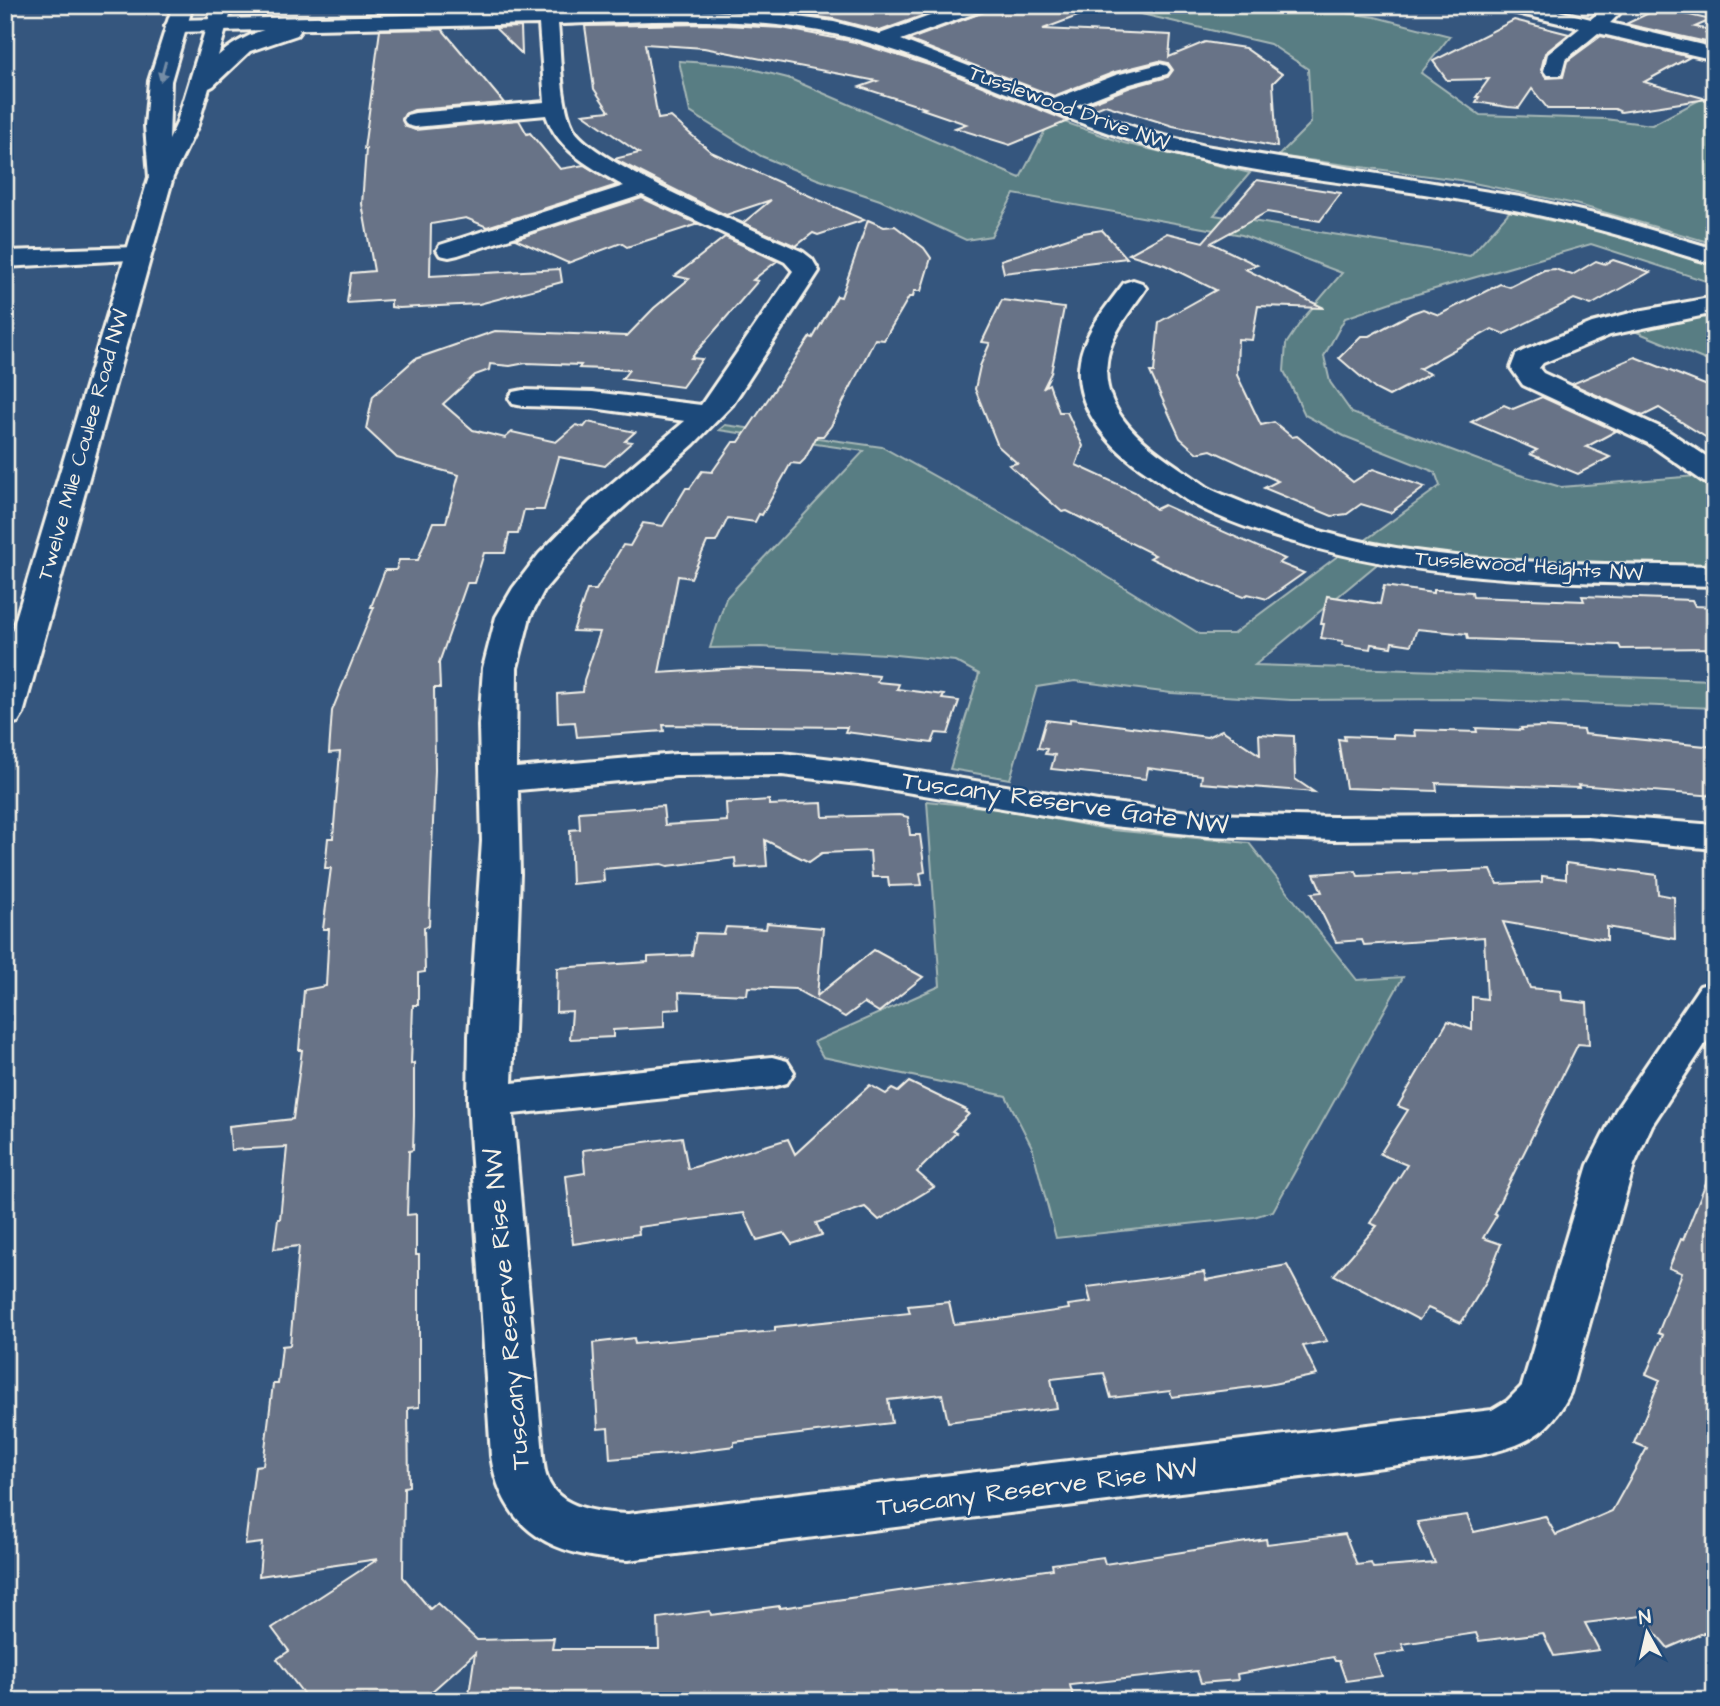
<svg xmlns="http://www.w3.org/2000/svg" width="1720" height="1706" viewBox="0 0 1720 1706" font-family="'Architects Daughter',sans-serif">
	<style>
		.green { fill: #587d83; stroke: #a6b7b6; stroke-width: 2 }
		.building { fill: #687387; stroke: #f4f1e8; stroke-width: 2 }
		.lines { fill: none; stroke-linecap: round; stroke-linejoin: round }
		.minor-casing { stroke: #f4f1e8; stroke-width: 6 }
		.tertiary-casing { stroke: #f4f1e8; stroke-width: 6 }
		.minor { fill: #1f4a7a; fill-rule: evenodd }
		.tertiary { fill: #1f4a7a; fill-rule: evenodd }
		.oneway { fill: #748da6 }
		.labels { text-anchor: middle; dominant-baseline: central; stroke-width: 5; stroke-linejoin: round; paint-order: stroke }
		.far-street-label { font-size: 21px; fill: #f4f1e8; stroke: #1f4a7a }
		.street-label { font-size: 26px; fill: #f4f1e8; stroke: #1f4a7a }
	</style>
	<rect width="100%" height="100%" fill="#35567e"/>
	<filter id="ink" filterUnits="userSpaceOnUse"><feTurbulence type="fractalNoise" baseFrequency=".0143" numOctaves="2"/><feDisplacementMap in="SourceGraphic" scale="14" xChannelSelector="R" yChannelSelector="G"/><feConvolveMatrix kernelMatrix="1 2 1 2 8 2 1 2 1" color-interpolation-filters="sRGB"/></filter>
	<g filter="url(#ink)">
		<g class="green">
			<polygon points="1103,5 1295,6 1375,17 1450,36 1421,73 1480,115 1605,119 1652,125 1701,99 1715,102 1715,244 1575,204 1459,180 1278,156 1311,123 1308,69 1270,44"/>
			<path d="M679,61L736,65L788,78L1020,178L1050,121L1056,119L1124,143L1250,173L1214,215L1470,256L1510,211L1552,221L1573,223L1715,266V284L1591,244L1400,299L1345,318L1324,356L1330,382L1352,413L1513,473L1561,487L1696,476L1715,494V565C1597,562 1476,564 1360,544L1440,486L1435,472L1344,436L1305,415L1284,371L1286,344L1302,320L1342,273L1242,235L1014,194L991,236L966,240L880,200L817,179L761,156L690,112Z"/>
			<polygon points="1715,314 1715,364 1632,330"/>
			<polygon points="725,425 882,447 1035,532 1200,634 1233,634 1343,552 1382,560 1255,665 1715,680 1715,708 1466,699 1291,700 1171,693 1075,681 1037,687 1010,779 950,769 979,674 955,661 886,654 761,647 710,648 726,598 864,451 719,430"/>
			<polygon points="927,801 1001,809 1112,830 1249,843 1357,980 1403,977 1273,1211 1254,1217 1056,1238 1032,1147 1006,1096 823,1057 814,1042 940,986"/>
		</g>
		<g class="building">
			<polygon points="382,5 422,5 428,12 381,13"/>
			<polygon points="582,5 952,5 880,31 834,19 782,12 677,6 583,8"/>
			<polygon points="991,5 1098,5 1099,8 1043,29 1171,35 1169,57 1205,42 1245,48 1282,74 1273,83 1277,147 1173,126 1105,105 1093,110 1082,106 1131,87 1168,77 1173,70 1168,63 1159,61 1115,72 1054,96 908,40 987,11"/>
			<polygon points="1659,8 1711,20 1695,27 1710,30 1706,33 1715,35 1715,44 1626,24"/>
			<polygon points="1514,20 1569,34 1545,53 1541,70 1547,78 1563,77 1567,61 1601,36 1690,57 1644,82 1707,99 1621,112 1615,109 1548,109 1532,89 1519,108 1508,107 1476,102 1479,97 1476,97 1489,79 1447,80 1433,61"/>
			<polygon points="708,24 782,28 855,42 935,67 1068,121 1010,145 955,128 966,124 922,109 925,108 860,87 877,81 704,48 645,44 658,119 671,117 711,152 864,220 818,235 813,233 796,246 743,223 771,200 726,215 717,211 614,159 639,153 583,114 609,111 594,89 585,26"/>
			<polygon points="521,27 522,54 495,28"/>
			<polygon points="442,29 504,103 414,110 405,114 402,119 405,126 415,130 519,120 527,134 530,133 560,169 584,165 617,185 487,227 466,218 431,224 430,276 560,269 562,282 479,304 399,308 391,307 391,300 347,303 351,273 374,271 362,204 366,149 364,149 380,30"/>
			<polygon points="1257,180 1341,193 1320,221 1267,212 1211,243 1257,265 1245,269 1324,308 1258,306 1252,340 1238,339 1237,375 1261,425 1274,422 1292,437 1297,436 1353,482 1373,469 1425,487 1390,513 1361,504 1347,514 1332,516 1264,488 1278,481 1211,450 1197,453 1180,438 1150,372 1154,372 1159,322 1216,290 1165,265 1129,254 1167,233 1203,242"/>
			<polygon points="642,198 698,224 627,247 621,243 568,263 515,239"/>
			<polygon points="868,220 884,227 895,226 924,248 931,258 921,291 914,291 913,297 909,297 884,340 875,339 831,426 823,436 817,436 805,459 800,464 791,463 762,515 759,514 755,522 728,518 716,542 707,542 691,578 678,576 659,673 739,668 824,671 879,676 877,682 899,684 897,689 944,695 942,699 959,701 948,734 936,733 932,743 845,732 847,727 663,725 664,731 577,737 575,722 558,723 557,694 583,692 584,680 600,632 573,631 587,590 596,590 623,545 630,546 643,523 663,526 686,488 690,488 702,471 712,472 733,442 739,442 810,337 813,338 837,296 841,297"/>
			<polygon points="1102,230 1127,258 1004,273 1001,260 1083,233"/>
			<polygon points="725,237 777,261 753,280 758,281 691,358 702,359 682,387 622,379 629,370 579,368 581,365 526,363 510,366 490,364 489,370 475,375 443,404 473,430 505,438 512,432 556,442 576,425 584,427 588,422 635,432 625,441 632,442 605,466 559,457 544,510 524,510 518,534 509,534 505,553 484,553 475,583 467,583 439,663 440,688 434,688 435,770 429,926 424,927 425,972 418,973 418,1005 413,1005 411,1064 414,1063 414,1116 413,1150 409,1151 407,1215 416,1214 416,1255 419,1255 419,1407 408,1408 409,1486 404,1487 403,1577 430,1609 437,1603 477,1640 554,1638 552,1649 659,1649 658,1618 710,1611 711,1615 780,1606 780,1608 1053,1569 1052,1564 1103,1557 1105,1564 1266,1539 1267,1544 1345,1534 1357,1565 1371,1563 1373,1568 1435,1563 1417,1522 1467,1515 1474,1532 1545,1516 1556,1535 1612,1511 1647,1448 1634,1443 1660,1380 1646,1374 1663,1335 1658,1333 1682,1273 1669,1268 1681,1239 1683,1240 1713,1165 1715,1628 1668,1648 1641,1616 1585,1623 1599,1650 1554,1656 1543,1633 1479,1641 1476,1633 1402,1644 1405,1651 1374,1655 1382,1676 1346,1681 1339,1661 1335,1661 1333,1657 1237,1674 1238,1680 1201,1683 1197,1671 1070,1685 1074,1701 468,1701 475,1653 421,1701 309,1701 277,1659 289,1651 272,1628 378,1559 259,1576 262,1543 245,1545 255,1466 263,1465 273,1384 278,1384 282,1346 290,1345 299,1246 274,1249 278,1219 280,1219 287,1147 231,1150 229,1126 293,1119 302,1050 299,1050 304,990 326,986 329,929 323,929 331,868 325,868 328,838 333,838 340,752 329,753 332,711 374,607 371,607 385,570 396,570 399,560 418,560 433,522 446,522 459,475 397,458 366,429 373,396 415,359 495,331 627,336 654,308 689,279 675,276"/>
			<polygon points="1613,260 1650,272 1591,305 1574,299 1504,334 1492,329 1419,369 1430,374 1389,396 1375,389 1339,358 1361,336 1369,336 1412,313 1423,309 1439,315 1500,284 1510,287 1544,270 1555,269 1572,275 1596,261 1605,264"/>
			<polygon points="1002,300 1064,308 1051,373 1044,387 1049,384 1059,412 1067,412 1083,446 1076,465 1135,492 1156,509 1164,505 1285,559 1279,563 1304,573 1267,599 1248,594 1243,597 1184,574 1150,558 1155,555 1067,511 1062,512 1009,465 1017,463 998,446 975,389 980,366 990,343 982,342"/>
			<polygon points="1635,357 1715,389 1715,443 1659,408 1643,416 1572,384"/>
			<polygon points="1542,397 1616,431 1586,447 1610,457 1578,474 1530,454 1537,450 1471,422 1504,405 1513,409"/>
			<polygon points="1384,586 1433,593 1433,590 1440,590 1472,592 1473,597 1584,601 1582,596 1692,600 1695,606 1715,607 1715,648 1621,649 1619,645 1468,639 1467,634 1417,629 1411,645 1392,642 1391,647 1371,644 1370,649 1342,645 1343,641 1321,638 1324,624 1321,624 1327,596 1380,604"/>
			<polygon points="1070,719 1207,737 1222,730 1260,755 1259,734 1294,736 1295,779 1314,792 1201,783 1202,775 1148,768 1146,779 1051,769 1055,755 1045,754 1047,749 1038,748 1046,720 1070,723"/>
			<polygon points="1543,727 1583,730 1584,734 1715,747 1715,796 1578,785 1579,788 1436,783 1437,791 1346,788 1338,739 1345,740 1344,736 1393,738 1393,735 1415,736 1414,730 1477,732 1476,728 1522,730 1521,728"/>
			<polygon points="769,800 769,805 822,803 823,817 900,815 908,817 910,835 920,835 925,872 920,873 922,885 889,886 888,877 872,877 870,851 822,853 809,862 765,840 767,866 736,868 735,858 668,866 662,864 603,869 604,881 572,884 570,830 580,829 579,812 663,806 665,825 727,821 726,803"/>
			<polygon points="1566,863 1657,875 1658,894 1674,897 1675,939 1607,927 1607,940 1503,922 1530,988 1561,991 1562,1000 1587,1003 1589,1045 1578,1044 1494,1213 1497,1215 1483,1238 1501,1244 1487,1280 1461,1323 1428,1308 1419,1320 1334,1275 1377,1226 1370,1223 1407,1165 1380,1154 1408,1110 1398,1106 1448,1021 1472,1030 1472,997 1487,999 1484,937 1364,945 1362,940 1336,942 1312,893 1322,892 1314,874 1356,871 1358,876 1491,870 1497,884 1542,882 1542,876 1566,879"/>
			<polygon points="767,923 823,928 817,996 874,950 923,977 879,1012 864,1003 845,1017 795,989 748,987 747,995 679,992 680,1009 664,1010 664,1027 613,1030 613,1037 570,1039 572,1011 556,1012 557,968 648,962 648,957 692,955 696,933 724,934 726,927 766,929"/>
			<polygon points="909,1082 967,1110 965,1112 969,1114 952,1131 956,1133 917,1172 934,1187 879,1220 865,1207 816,1223 822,1235 792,1244 784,1233 757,1240 744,1213 638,1227 639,1234 573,1244 566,1176 585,1173 583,1150 682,1137 688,1169 788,1139 795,1154 870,1085 886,1094 892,1089 898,1092"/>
			<polygon points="1287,1265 1327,1341 1303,1346 1317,1375 1268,1385 1172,1397 1170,1391 1111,1398 1104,1373 1051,1379 1057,1408 948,1422 942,1394 888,1400 892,1423 734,1442 734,1446 680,1453 610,1459 608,1428 598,1429 593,1343 634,1338 635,1344 775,1331 775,1327 910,1313 908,1306 949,1302 954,1324 999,1319 1069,1309 1068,1305 1091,1302 1087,1287 1204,1272 1206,1280"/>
		</g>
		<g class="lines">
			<g class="minor-casing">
				<g id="minor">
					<path d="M960,5H989L986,9L901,40L1054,99L1116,75L1160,64L1167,66L1170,70L1167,74L1130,84L1074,106L1148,132L1205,146L1520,197L1607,217L1715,249V264C1686,257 1658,246 1629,238C1579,224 1529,212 1478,203C1376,184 1271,178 1171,152C1063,124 964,68 856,39C759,14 657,21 558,24C561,54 560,103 573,128C591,163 760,232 803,252L812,259L819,271L732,405L694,444L586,541L544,590L530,617L517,668L516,768L676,754L782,753L858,762L1104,802L1207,814L1334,817L1589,815L1715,825V849L1589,837L1334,840L1207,836L1104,825L858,784L782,775L676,776L518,790L520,874L512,1083L772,1057L787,1061L794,1072L787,1083L772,1087L513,1114L543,1456C544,1463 544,1471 547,1478C558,1509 601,1513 628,1514L1492,1410L1507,1401L1522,1386L1588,1165L1616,1110L1700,986L1715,982V1029L1652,1125L1634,1165L1570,1393C1550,1434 1524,1446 1480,1455L628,1560C555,1557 503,1533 491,1456L468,1101L469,1036L482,841L479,726L483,668L496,617L513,588L539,554L590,502L685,421L593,408L523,406L513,404L509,398L513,392L523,390L593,392L701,405L793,271L785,262L642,195L458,255L449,257L440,255L437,250L440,245L624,186C592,168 558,151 546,115L415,127L407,125L404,120L407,115L415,113L545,102L539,24L175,32L168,30L165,26L168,22L175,20L677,9L782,15L834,22L880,34Z"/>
					<polygon points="1497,5 1533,5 1591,19 1602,10 1616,10 1619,14 1610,23 1715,48 1715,60 1598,33 1565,60 1561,75 1547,75 1544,71 1548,54 1580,28 1500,9"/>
					<polygon points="139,247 148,249 151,254 148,259 5,267 5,251"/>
					<path d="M1133,280L1142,283L1146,288C1131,311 1110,334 1107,362C1101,406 1135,437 1168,460C1181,469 1194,478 1207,487C1219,494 1233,498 1246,504C1390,569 1560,562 1715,566V586C1574,582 1430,583 1294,542C1257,532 1219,519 1186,500C1171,490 1157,479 1142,469C1108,446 1072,405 1080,360C1085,331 1107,306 1124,283Z"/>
					<polygon points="1715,297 1715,313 1610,335 1543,363 1539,368 1543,373 1668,431 1715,462 1715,485 1704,482 1648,443 1523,385 1511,368 1516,355 1523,351 1592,323 1638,311"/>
				</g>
			</g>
			<g class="tertiary-casing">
				<path id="tertiary" d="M173,5H193L171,81L169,140L176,125L213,5H233L218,56C235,40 273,21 297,27L300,31L297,35L250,51L213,86L209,88L198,125L173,177L23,714L18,722L5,725V655L149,177L145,126L149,81Z"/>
			</g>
			<use href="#minor" class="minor"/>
			<use href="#tertiary" class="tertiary"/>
		</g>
		<defs><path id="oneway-solid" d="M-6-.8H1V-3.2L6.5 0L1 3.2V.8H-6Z" transform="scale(1.75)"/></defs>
		<use class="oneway" href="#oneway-solid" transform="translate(163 71) rotate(105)"/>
	</g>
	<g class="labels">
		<g class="far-street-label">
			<text transform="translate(1069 108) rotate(20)">Tusslewood Drive NW</text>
			<text transform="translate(83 445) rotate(-74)">Twelve Mile Coulee Road NW</text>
			<text transform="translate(1529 566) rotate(4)">Tusslewood Heights NW</text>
		</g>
		<g class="street-label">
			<text transform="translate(1065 803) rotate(8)">Tuscany Reserve Gate NW</text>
			<text transform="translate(507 1309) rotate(-95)">Tuscany Reserve Rise NW</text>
			<text transform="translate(1037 1488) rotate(-7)">Tuscany Reserve Rise NW</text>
		</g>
	</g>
	<rect width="1720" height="1706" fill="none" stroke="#1f4a7a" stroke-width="28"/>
	<rect x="14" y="14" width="1692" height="1678" fill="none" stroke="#f4f1e8" stroke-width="2.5" filter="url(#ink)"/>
	<g transform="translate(1647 1633) rotate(352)" stroke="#1f4a7a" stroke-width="5" paint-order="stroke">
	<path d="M0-5L12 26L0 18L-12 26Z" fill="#f4f1e8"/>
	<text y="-10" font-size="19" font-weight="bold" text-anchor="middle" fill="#f4f1e8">N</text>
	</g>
</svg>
